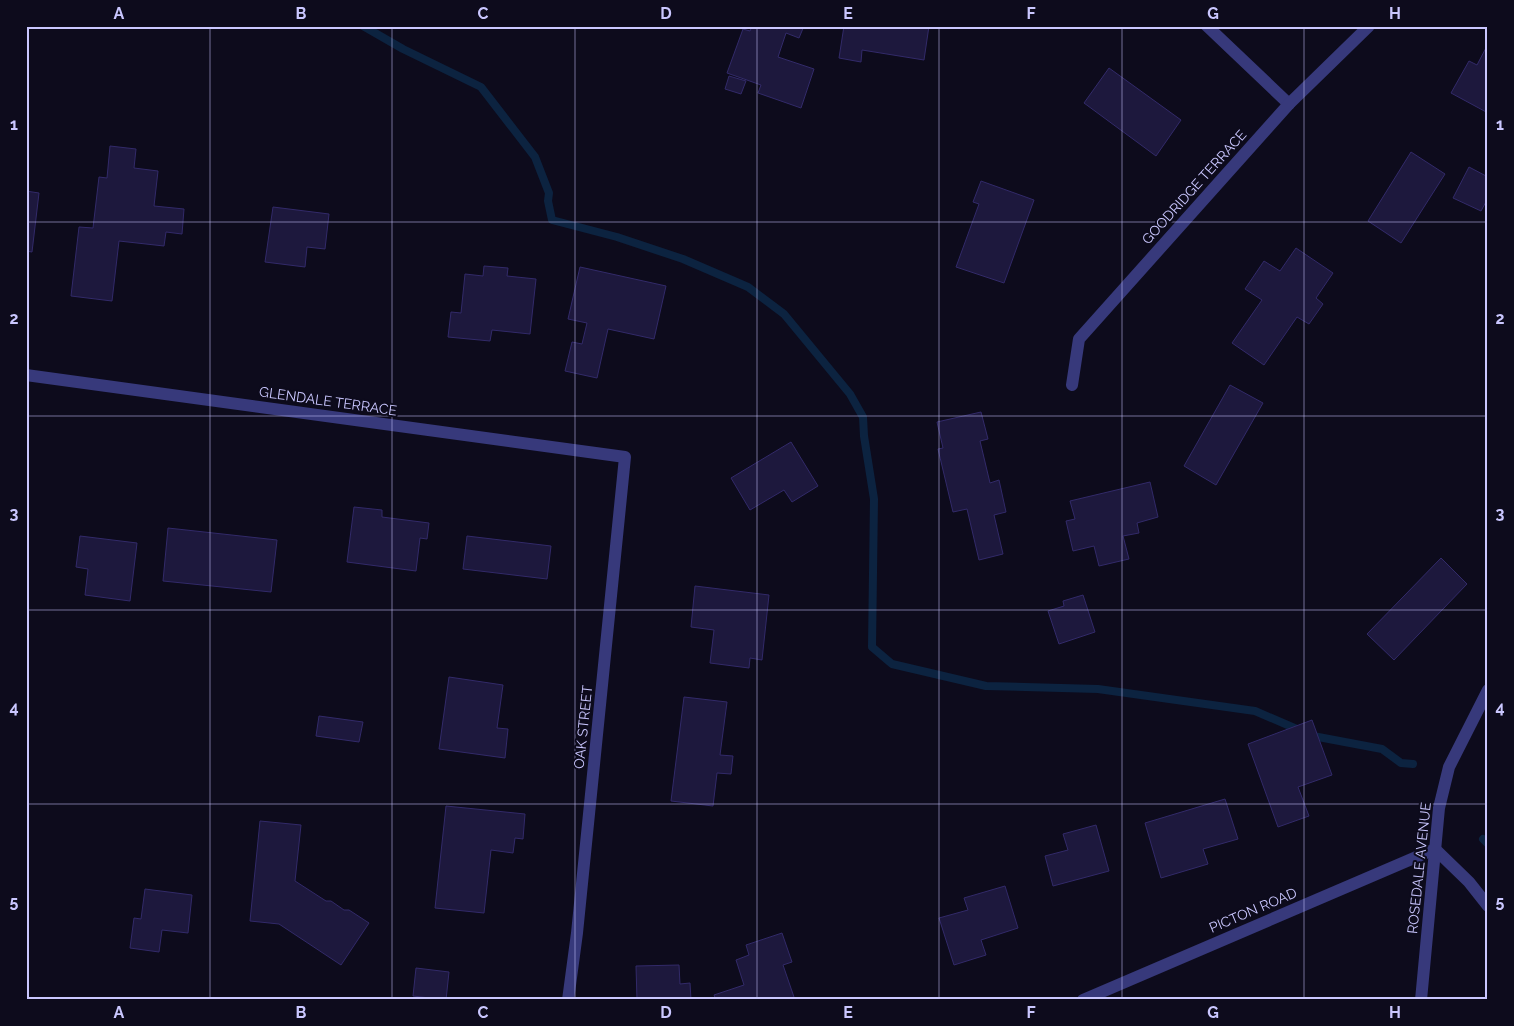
<svg xmlns="http://www.w3.org/2000/svg" width="1514" height="1026" viewBox="0 0 1514 1026" font-family="Raleway,sans-serif">
	<style>
		.lines { fill: none; stroke-linecap: round; stroke-linejoin: round }
		.stream { stroke: #0c2340; stroke-width: 8 }
		.building { fill: #1d183d; stroke: #322a69 }
		.minor { stroke: #37397b; stroke-width: 12 }
		.grid { fill: none; stroke: #cac7ff; stroke-width: 1; stroke-opacity: 0.55 }
		.labels { text-anchor: middle; dominant-baseline: central; stroke-width: 4; stroke-linejoin: round; paint-order: stroke }
		.street-label { font-size: 14px; fill: #cac7ff; stroke: #0d0b1c }
		.neatline { fill: none; stroke: #cac7ff; stroke-width: 2 }
		.grid-label { font-size: 16px; text-anchor: middle; font-weight: bold; fill: #cac7ff }
	</style>
	<rect width="100%" height="100%" fill="#0d0b1c"/>
	<g class="lines">
		<g class="stream">
			<polyline points="363,26 403,49 481,87 535,157 549,193 548,201 552,220 617,237 683,259 748,287 784,314 850,394 863,417 864,436 874,499 872,647 892,664 986,686 1098,689 1255,711 1313,736 1382,749 1401,763 1413,764"/>
			<polyline points="1483,839 1488,844"/>
		</g>
	</g>
	<g class="building">
		<polygon points="752,26 804,26 799,38 786,33 778,57 814,69 801,108 758,93 761,85 727,73 743,29 750,31"/>
		<polygon points="844,26 929,26 924,60 862,50 861,62 839,58"/>
		<polygon points="1488,44 1488,113 1451,93 1469,61 1477,65"/>
		<polygon points="1109,68 1181,120 1156,156 1084,103"/>
		<polygon points="729,76 746,81 741,94 725,89"/>
		<polygon points="110,146 136,149 134,168 158,171 154,206 184,209 182,234 166,232 164,246 119,241 112,301 71,296 79,227 93,228 99,177 107,178"/>
		<polygon points="1411,152 1445,174 1401,243 1368,221"/>
		<polygon points="1469,167 1488,177 1488,198 1481,211 1453,198"/>
		<polygon points="981,181 1034,200 1004,283 956,267 979,204 973,202"/>
		<polygon points="26,191 39,193 32,252 26,251"/>
		<polygon points="273,207 329,214 325,249 307,247 305,267 265,262"/>
		<polygon points="1296,248 1333,273 1316,298 1323,304 1309,324 1297,317 1264,365 1232,343 1262,300 1245,289 1264,261 1280,271"/>
		<polygon points="484,266 508,268 507,276 536,279 530,334 492,330 490,341 448,337 451,312 461,313 465,274 483,276"/>
		<polygon points="580,267 666,286 654,339 608,329 597,378 565,371 572,342 582,344 587,323 568,319"/>
		<polygon points="1230,385 1263,403 1216,485 1184,466"/>
		<polygon points="981,412 988,439 980,441 990,483 999,480 1006,512 994,515 1003,554 979,560 967,509 953,512 938,449 943,448 937,422"/>
		<polygon points="791,442 818,486 792,502 784,490 750,510 731,478"/>
		<polygon points="1150,482 1158,517 1137,523 1139,533 1123,536 1129,559 1099,566 1094,546 1073,551 1066,521 1075,519 1070,501"/>
		<polygon points="354,507 382,510 382,517 429,523 427,539 420,538 416,571 347,562"/>
		<polygon points="168,528 277,540 271,592 163,581"/>
		<polygon points="80,536 137,543 130,601 85,595 88,569 76,567"/>
		<polygon points="467,536 551,546 547,579 463,569"/>
		<polygon points="1441,558 1467,584 1394,660 1367,634"/>
		<polygon points="695,586 769,595 762,660 750,658 749,668 710,663 714,630 691,627"/>
		<polygon points="1083,595 1095,632 1059,644 1048,611 1064,606 1063,601"/>
		<polygon points="449,677 503,685 497,728 508,729 505,758 439,749"/>
		<polygon points="684,697 727,702 720,755 733,756 731,774 717,773 713,806 671,801"/>
		<polygon points="319,716 363,722 359,742 316,736"/>
		<polygon points="1312,720 1332,775 1298,787 1309,816 1278,827 1248,744"/>
		<polygon points="1225,799 1238,839 1203,849 1208,864 1161,878 1145,823"/>
		<polygon points="446,806 525,814 523,839 515,838 513,853 491,850 484,913 435,908"/>
		<polygon points="260,821 301,825 295,881 326,901 331,901 344,910 349,910 369,923 341,965 279,924 250,921"/>
		<polygon points="1096,825 1109,871 1053,886 1045,856 1068,850 1063,834"/>
		<polygon points="1005,886 1018,928 981,940 986,955 954,965 939,918 968,910 964,898"/>
		<polygon points="145,889 192,895 188,933 162,930 159,952 130,948 134,918 141,919"/>
		<polygon points="782,933 792,962 783,965 795,1000 716,1000 714,995 744,985 736,960 749,955 746,945"/>
		<polygon points="679,965 680,984 690,983 691,1000 637,1000 636,966"/>
		<polygon points="416,968 449,972 446,1000 413,996"/>
	</g>
	<g class="lines">
		<g class="minor">
			<polyline points="1207,26 1289,104"/>
			<polyline points="26,375 625,457 577,933 568,1000"/>
			<polyline points="1072,385 1079,339 1289,104 1369,26"/>
			<polyline points="1435,849 1469,882 1488,906"/>
			<polyline points="1083,1000 1435,849"/>
			<polyline points="1421,1000 1439,808 1449,767 1488,690"/>
		</g>
	</g>
	<path class="grid" d="M210,26V1000M392,26V1000M575,26V1000M757,26V1000M939,26V1000M1122,26V1000M1304,26V1000M26,222H1488M26,416H1488M26,610H1488M26,804H1488"/>
	<g class="labels">
		<g class="street-label">
			<text transform="translate(1194 187) rotate(-48)">GOODRIDGE TERRACE</text>
			<text transform="translate(328 401) rotate(8)">GLENDALE TERRACE</text>
			<text transform="translate(583 727) rotate(-84)">OAK STREET</text>
			<text transform="translate(1419 868) rotate(-84)">ROSEDALE AVENUE</text>
			<text transform="translate(1253 910) rotate(-23)">PICTON ROAD</text>
		</g>
	</g>
	<rect width="1514" height="1026" fill="none" stroke="#0d0b1c" stroke-width="55"/>
	<rect x="28" y="28" width="1458" height="970" class="neatline"/>
	<g class="grid-label">
		<text x="119" y="19">A</text>
		<text x="301" y="19">B</text>
		<text x="483" y="19">C</text>
		<text x="666" y="19">D</text>
		<text x="848" y="19">E</text>
		<text x="1031" y="19">F</text>
		<text x="1213" y="19">G</text>
		<text x="1395" y="19">H</text>
		<text x="14" y="130">1</text>
		<text x="1500" y="130">1</text>
		<text x="14" y="324">2</text>
		<text x="1500" y="324">2</text>
		<text x="14" y="519">3</text>
		<text x="1500" y="519">3</text>
		<text x="14" y="713">4</text>
		<text x="1500" y="713">4</text>
		<text x="14" y="907">5</text>
		<text x="1500" y="907">5</text>
		<text x="119" y="1018">A</text>
		<text x="301" y="1018">B</text>
		<text x="483" y="1018">C</text>
		<text x="666" y="1018">D</text>
		<text x="848" y="1018">E</text>
		<text x="1031" y="1018">F</text>
		<text x="1213" y="1018">G</text>
		<text x="1395" y="1018">H</text>
	</g>
</svg>
